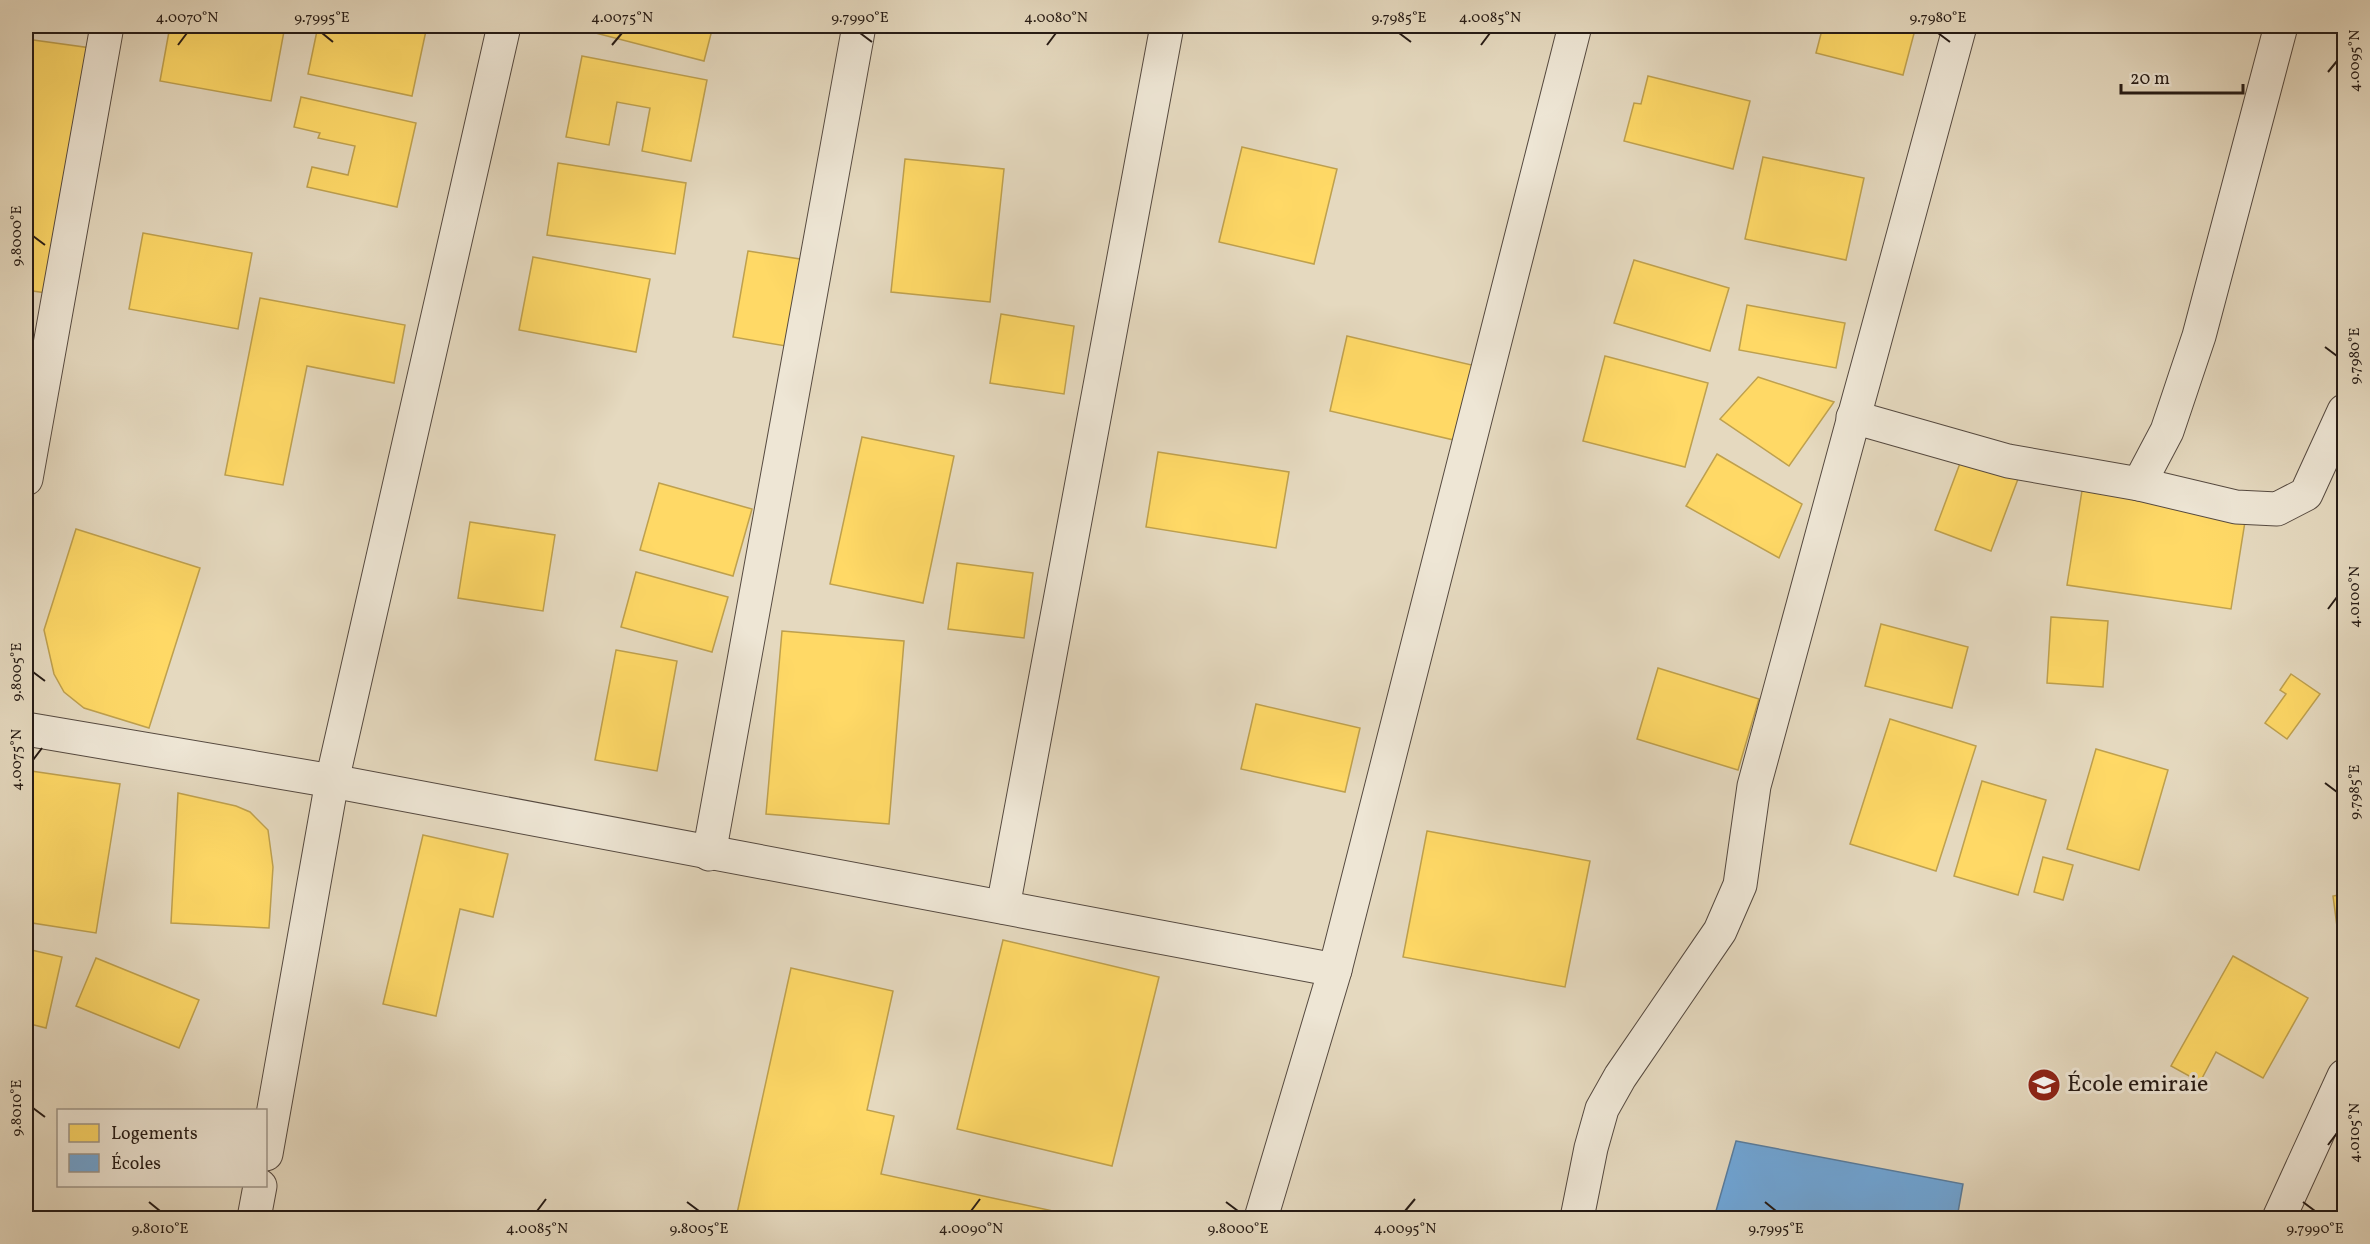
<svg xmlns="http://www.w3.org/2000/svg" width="2370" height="1244" viewBox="0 0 2370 1244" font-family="Vollkorn,serif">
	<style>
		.homes { fill: #ffd966; stroke: #bea04e; stroke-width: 1.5 }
		.schools { fill: #6fa8dc; stroke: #597ea0; stroke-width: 1.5 }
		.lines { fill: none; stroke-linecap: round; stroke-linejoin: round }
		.minor-casing { stroke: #564a40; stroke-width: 35 }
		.minor { stroke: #eee6d5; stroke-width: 33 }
		.ticks { fill: none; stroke: #261b15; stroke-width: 2 }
		.labels { text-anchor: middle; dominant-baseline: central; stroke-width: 6; stroke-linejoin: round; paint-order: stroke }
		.poi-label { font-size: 24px; fill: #261b15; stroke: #eee6d5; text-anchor: start }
		.neatline { fill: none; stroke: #261b15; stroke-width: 2 }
		.ticks-label { font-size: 15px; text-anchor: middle; fill: #261b15 }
	</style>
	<rect width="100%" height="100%" fill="#e5d9bf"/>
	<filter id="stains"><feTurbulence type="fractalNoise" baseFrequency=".00333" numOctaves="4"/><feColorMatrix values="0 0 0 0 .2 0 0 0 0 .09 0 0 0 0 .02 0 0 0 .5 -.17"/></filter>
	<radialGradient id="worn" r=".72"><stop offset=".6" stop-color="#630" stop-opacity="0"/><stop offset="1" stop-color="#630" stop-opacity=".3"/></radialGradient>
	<g class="homes">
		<polygon points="170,26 285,26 271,101 160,81"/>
		<polygon points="318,26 427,26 412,96 308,74"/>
		<polygon points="576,26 713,26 704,61 576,28"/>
		<polygon points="1823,26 1916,26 1903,75 1816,53"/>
		<polygon points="26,39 91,48 53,294 26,290"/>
		<polygon points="582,56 707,80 691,161 642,151 650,108 617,102 609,145 566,137"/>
		<polygon points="1648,76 1750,101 1733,169 1624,141 1634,103 1641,104"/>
		<polygon points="301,97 416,123 397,207 307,187 312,167 348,175 355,146 318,138 320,133 294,127"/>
		<polygon points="1242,147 1337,169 1314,264 1219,242"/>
		<polygon points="1763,157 1864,178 1846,260 1745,239"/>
		<polygon points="905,159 1004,169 990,302 891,292"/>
		<polygon points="558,163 686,183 675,254 547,235"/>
		<polygon points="143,233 252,253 238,329 129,309"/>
		<polygon points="748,251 813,261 798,348 733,337"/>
		<polygon points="533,257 650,279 636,352 519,330"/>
		<polygon points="1634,260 1729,288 1710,351 1614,323"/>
		<polygon points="260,298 405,325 394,383 307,366 283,485 225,475"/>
		<polygon points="1747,305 1845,323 1836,368 1739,350"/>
		<polygon points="1001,314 1074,326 1064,394 990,383"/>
		<polygon points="1347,336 1476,366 1458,441 1330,411"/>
		<polygon points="1605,356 1708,383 1685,467 1583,441"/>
		<polygon points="1758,377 1834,402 1789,466 1720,419"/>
		<polygon points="862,437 954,456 923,603 830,584"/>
		<polygon points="1158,452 1289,472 1276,548 1146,527"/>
		<polygon points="1717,454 1802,504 1779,558 1686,506"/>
		<polygon points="1962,458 2018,479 1991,551 1935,530"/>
		<polygon points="2084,478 2248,503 2231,609 2067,585"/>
		<polygon points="659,483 752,509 733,576 640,550"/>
		<polygon points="470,522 555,535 543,611 458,598"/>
		<polygon points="76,529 200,568 149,728 84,708 64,692 54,674 44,630"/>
		<polygon points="957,563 1033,573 1024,638 948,629"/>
		<polygon points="636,572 728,597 712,652 621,627"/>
		<polygon points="2051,617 2108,621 2103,687 2047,683"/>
		<polygon points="1881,624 1968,647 1952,708 1865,686"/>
		<polygon points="782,631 904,641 889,824 766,814"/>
		<polygon points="616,650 677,661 657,771 595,760"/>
		<polygon points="2337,656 2344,656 2344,686 2339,686"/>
		<polygon points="1658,668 1759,699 1738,770 1637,739"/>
		<polygon points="2291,674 2320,694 2287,739 2265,723 2286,694 2280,690"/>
		<polygon points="1256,704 1360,728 1345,792 1241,769"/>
		<polygon points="1890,719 1976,746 1936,871 1850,844"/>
		<polygon points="2096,749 2168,770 2139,870 2067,849"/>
		<polygon points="31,771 120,784 96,933 26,922 26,807"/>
		<polygon points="1982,781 2046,800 2018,895 1954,876"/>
		<polygon points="178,793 236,806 250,812 268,830 273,867 269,928 171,923"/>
		<polygon points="1427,831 1590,861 1565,987 1403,957"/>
		<polygon points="423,835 508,854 493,917 460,909 436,1016 383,1004"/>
		<polygon points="2043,857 2073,865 2063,900 2034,892"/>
		<polygon points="2344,894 2344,948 2340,949 2333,896"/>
		<polygon points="1003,940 1159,977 1112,1166 957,1129"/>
		<polygon points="27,949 62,957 46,1028 26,1023"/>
		<polygon points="2233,956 2308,998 2263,1078 2216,1052 2200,1082 2171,1066"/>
		<polygon points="96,958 199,1000 179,1048 76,1006"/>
		<polygon points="791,968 893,991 867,1110 894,1116 881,1174 1067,1214 1066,1218 736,1218"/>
	</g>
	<polygon class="schools" points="1736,1141 1963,1184 1957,1218 1714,1218"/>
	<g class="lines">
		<g class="minor-casing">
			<g id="minor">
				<polyline points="1853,417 2008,461 2139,484 2236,507 2277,509 2306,494 2344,411"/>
				<polyline points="26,479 107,26"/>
				<polyline points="2139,484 2167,431 2199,336 2281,26"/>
				<polyline points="26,729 332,781 1335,970"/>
				<polyline points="709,854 859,26"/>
				<polyline points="1003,907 1167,26"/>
				<polyline points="266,1154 332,781 504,26"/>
				<polyline points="254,1218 260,1186"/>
				<polyline points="1261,1218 1335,970 1575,26"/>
				<polyline points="1577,1218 1591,1148 1602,1109 1620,1077 1720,931 1740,885 1754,786 1960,26"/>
				<polyline points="2279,1218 2344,1076"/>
			</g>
		</g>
		<use href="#minor" class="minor"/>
	</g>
	<path class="ticks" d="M322,33L333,42M860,33L872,42M1399,33L1411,42M1938,33L1950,42M178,45L187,33M612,45L622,33M1047,45L1056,33M1481,45L1490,33M2328,72L2337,61M33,236L45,245M2325,347L2337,356M2328,609L2337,597M33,672L45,681M33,760L42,748M2325,783L2337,792M33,1108L45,1117M2328,1145L2337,1133M149,1202L160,1211M687,1202L699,1211M1226,1202L1238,1211M1765,1202L1776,1211M2303,1202L2315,1211M537,1211L546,1199M971,1211L980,1199M1405,1211L1415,1199"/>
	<defs>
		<g id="school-disc" transform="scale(1.725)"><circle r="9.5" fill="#8f2418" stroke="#eee6d5"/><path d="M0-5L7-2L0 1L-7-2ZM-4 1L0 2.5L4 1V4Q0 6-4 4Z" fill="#fff"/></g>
	</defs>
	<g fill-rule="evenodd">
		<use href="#school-disc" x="2044" y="1085"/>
	</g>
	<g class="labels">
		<g class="poi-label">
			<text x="2067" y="1085">École emiraie</text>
		</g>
	</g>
	<rect width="2370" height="1244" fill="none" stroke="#e5d9bf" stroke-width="66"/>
	<rect x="57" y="1109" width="210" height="78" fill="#eee6d5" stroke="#9e9588" stroke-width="1.5"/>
	<rect x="69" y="1124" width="30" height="18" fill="#ffd966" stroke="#9e9588" stroke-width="1.5"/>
	<text x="111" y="1139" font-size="18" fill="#261b15">Logements</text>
	<rect x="69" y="1154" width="30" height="18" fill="#6fa8dc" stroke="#9e9588" stroke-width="1.5"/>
	<text x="111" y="1169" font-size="18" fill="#261b15">Écoles</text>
	<path d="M2121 84v9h122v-9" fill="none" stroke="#261b15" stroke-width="3"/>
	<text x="2130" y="84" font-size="18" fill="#261b15" stroke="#eee6d5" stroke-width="4.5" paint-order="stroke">20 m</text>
	<rect x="33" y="33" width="2304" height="1178" class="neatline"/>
	<g class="ticks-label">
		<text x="187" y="22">4.0070°N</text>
		<text x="322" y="22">9.7995°E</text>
		<text x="622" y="22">4.0075°N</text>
		<text x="860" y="22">9.7990°E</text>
		<text x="1056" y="22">4.0080°N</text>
		<text x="1399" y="22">9.7985°E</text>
		<text x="1490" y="22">4.0085°N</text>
		<text x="1938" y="22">9.7980°E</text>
		<text transform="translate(2354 61) rotate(-90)" y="5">4.0095°N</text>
		<text transform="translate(16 236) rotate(-90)" y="5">9.8000°E</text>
		<text transform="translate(2354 356) rotate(-90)" y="5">9.7980°E</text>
		<text transform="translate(2354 597) rotate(-90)" y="5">4.0100°N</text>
		<text transform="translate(16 672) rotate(-90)" y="5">9.8005°E</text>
		<text transform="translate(16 760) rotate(-90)" y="5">4.0075°N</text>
		<text transform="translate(2354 792) rotate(-90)" y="5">9.7985°E</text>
		<text transform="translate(16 1108) rotate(-90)" y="5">9.8010°E</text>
		<text transform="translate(2354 1133) rotate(-90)" y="5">4.0105°N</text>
		<text x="160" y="1233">9.8010°E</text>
		<text x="537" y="1233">4.0085°N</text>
		<text x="699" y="1233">9.8005°E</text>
		<text x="971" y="1233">4.0090°N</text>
		<text x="1238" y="1233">9.8000°E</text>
		<text x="1405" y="1233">4.0095°N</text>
		<text x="1776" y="1233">9.7995°E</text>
		<text x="2315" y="1233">9.7990°E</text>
	</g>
	<rect width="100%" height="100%" filter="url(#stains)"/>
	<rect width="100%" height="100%" fill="url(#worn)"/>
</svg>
